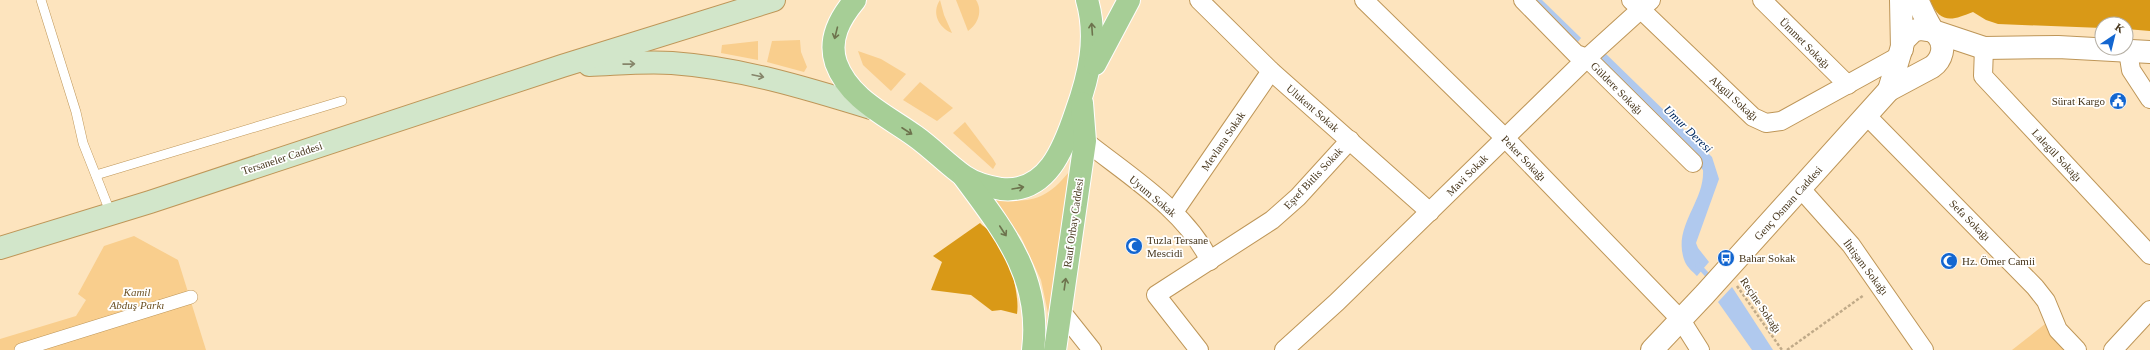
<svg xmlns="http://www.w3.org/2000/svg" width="2150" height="350" viewBox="0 0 2150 350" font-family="Georgia,serif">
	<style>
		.green { fill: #f9ce8d }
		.forest { fill: #d99917 }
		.water { fill: #b0c9ee }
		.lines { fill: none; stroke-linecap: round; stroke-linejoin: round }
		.stream { stroke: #b0c9ee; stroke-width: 5 }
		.service-casing { stroke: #be9658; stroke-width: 10 }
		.pedestrian-casing { stroke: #be9658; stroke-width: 14 }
		.minor-casing { stroke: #be9658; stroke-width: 20 }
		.tertiary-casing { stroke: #be9658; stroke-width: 24 }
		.secondary-casing { stroke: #be9658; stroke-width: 24 }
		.primary-casing { stroke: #fff; stroke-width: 24 }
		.path { stroke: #c0aa88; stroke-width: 2.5; stroke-dasharray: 3 2; stroke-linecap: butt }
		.service { stroke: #fff; stroke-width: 9 }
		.pedestrian { stroke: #fff; stroke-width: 13 }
		.minor { stroke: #fff; stroke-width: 18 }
		.tertiary { stroke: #fff; stroke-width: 22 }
		.secondary { stroke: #d2e6ca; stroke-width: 22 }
		.primary { stroke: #a6ce96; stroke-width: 22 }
		.oneway { stroke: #6d734d }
		.oneway2 { stroke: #86856a }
		.labels { text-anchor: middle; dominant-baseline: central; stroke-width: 3.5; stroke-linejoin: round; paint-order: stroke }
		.street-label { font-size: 11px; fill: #47361c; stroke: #fff }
		.poi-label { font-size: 11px; fill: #47361c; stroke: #fff; text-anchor: start }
		.park-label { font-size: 11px; font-style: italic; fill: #6e5326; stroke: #fff }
		.water-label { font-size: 12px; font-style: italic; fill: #012a60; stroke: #fff }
	</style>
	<rect width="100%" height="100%" fill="#fde4be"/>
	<g class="green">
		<path d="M940,0L944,15L952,33C939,28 931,13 940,0Z"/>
		<path d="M956,0H976C983,11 978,24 968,31Z"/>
		<polygon points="800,40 801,52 807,67 804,72 767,62 772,41"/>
		<polygon points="758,41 758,60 721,53 722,45"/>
		<polygon points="858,51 881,59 906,74 891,91 863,65"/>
		<polygon points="920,82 953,108 937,121 903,100"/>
		<polygon points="965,122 993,159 996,164 993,169 953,133"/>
		<path d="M1069,172L1044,350H1043L1048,313L1041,280L1021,237L993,200C1031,202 1044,202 1069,172Z"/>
		<polygon points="134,236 178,260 206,350 0,350 0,339 76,316 86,300 78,294 104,246"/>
		<polygon points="2045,324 2067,350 2012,350"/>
	</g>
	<g class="forest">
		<path d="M1930,0H2150V31L2126,29V24H2102V28L1998,24L1986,20L1973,12C1953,20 1940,25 1930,0Z"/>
		<path d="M980,223C985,228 994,233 998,239C1009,257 1020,294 1017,314L1001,310L992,311L971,295L931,290L942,262L933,256Z"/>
	</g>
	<g class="water">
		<polygon points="1526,0 1542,0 1581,38 1577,43"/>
		<path d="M1604,52L1712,157L1719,179L1696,243L1698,248L1709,262L1697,276C1693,272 1687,267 1685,262C1671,228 1705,202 1703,170L1595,62Z"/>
		<polygon points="1732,287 1773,350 1752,350 1718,302"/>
	</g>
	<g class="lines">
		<polyline class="stream" points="1698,265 1712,280"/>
		<g class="service-casing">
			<g id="service">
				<polyline points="41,0 76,112 83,143 111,214"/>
				<polyline points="96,175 342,101"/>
			</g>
		</g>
		<g class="pedestrian-casing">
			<polyline id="pedestrian" points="21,350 191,297"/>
		</g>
		<g class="minor-casing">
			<g id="minor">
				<polyline points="1199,0 1271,71 1430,212"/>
				<polyline points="1364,0 1505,138 1681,320 1700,350"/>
				<polyline points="1523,0 1576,54 1587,58 1693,163"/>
				<polyline points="1631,0 1753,117 1766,123 1781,121 1899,56"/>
				<polyline points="1762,0 1848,85"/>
				<polyline points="1984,48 1983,76 2150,255"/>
				<polyline points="2128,51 2131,70 2150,99"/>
				<polyline points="1867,116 2035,287 2046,301 2058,330 2077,350"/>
				<path d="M1085,141C1129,176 1185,210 1210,261"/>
				<polyline points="1801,189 1851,245 1924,350"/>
				<polyline points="1174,212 1271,71"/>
				<polyline points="1061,311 1092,350"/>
				<polyline points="1199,350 1156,295 1272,220 1298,197 1350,140"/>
				<polyline points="1284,350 1337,302 1587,58 1651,0"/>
				<polyline points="2113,350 2150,310"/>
			</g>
		</g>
		<g class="tertiary-casing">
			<g id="tertiary">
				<polyline points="1901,0 1902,49"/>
				<path d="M1917,0C1922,10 1926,20 1932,29C1933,32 1936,33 1938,36C1946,46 1942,60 1932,67L1889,90L1904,40L1913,31L1920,29L1933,31L1984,48L2058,47L2150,52"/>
				<polyline points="1652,350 1705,294 1889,90"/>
			</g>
		</g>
		<g class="secondary-casing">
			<g id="secondary">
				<path d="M589,65C617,64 645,61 672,63C741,68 806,88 871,108"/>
				<polyline points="0,248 150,202 562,66 774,0"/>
			</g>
		</g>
		<g class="primary-casing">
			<g id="primary">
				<path d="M855,0C840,18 828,39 836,63C849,99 886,115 915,136C932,148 947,164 964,176C974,183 989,187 1001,189C1047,194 1064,148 1076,112C1089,76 1098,38 1087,0"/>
				<polyline points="1095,64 1129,0"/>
				<path d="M964,177C1004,231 1042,278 1033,350"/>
				<polyline points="1055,350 1085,141 1082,103"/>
			</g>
		</g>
		<g class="path">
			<polyline points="1737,286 1782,350"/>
			<polyline points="1787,350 1864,295"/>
		</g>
		<use href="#service" class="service"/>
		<use href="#pedestrian" class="pedestrian"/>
		<use href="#minor" class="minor"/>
		<use href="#tertiary" class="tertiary"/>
		<use href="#secondary" class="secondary"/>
		<use href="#primary" class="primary"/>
	</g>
	<defs><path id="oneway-shaft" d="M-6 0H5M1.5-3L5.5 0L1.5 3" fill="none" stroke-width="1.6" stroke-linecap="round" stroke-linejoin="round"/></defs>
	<g class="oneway">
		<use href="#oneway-shaft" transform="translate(1092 29) rotate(-94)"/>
		<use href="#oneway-shaft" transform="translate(836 33) rotate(104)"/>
		<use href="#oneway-shaft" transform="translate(907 131) rotate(33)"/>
		<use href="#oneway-shaft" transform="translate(1018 188) rotate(-10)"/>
		<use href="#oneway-shaft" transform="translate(1003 231) rotate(57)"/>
		<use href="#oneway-shaft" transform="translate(1065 284) rotate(-82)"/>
	</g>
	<g class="oneway2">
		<use href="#oneway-shaft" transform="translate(629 64) rotate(-1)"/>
		<use href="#oneway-shaft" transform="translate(758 76) rotate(12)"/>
	</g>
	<defs>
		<g id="civic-disc" transform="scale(0.9)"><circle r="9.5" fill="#1366d0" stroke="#fff"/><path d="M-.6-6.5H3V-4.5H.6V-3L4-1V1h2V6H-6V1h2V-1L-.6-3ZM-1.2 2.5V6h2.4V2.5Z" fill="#fff"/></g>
		<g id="mosque-disc" transform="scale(0.9)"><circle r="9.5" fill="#1366d0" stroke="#fff"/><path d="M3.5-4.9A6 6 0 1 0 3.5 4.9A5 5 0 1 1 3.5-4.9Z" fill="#fff"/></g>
		<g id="bus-disc" transform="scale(0.9)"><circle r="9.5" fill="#1366d0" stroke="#fff"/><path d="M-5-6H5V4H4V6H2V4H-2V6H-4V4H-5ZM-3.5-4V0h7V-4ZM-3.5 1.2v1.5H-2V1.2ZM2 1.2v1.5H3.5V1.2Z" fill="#fff"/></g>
	</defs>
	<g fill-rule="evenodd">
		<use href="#civic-disc" x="2118" y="101"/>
		<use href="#mosque-disc" x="1134" y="246"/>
		<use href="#bus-disc" x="1726" y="258"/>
		<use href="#mosque-disc" x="1949" y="261"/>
	</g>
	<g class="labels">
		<g class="street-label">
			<text transform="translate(1805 43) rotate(45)">Ümmet Sokağı</text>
			<text transform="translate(1617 88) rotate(45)">Güldere Sokağı</text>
			<text transform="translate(1734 98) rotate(42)">Akgül Sokağı</text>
			<text transform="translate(1313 108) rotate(41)">Ulukent Sokak</text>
			<text transform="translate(1223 141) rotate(-56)">Mevlana Sokak</text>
			<text transform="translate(2057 155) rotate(47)">Lalegül Sokağı</text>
			<text transform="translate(282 158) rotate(-18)">Tersaneler Caddesi</text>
			<text transform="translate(1524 158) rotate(46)">Peker Sokağı</text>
			<text transform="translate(1467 175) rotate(-45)">Mavi Sokak</text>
			<text transform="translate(1313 178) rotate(-47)">Eşref Bitlis Sokak</text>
			<text transform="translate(1153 196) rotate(40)">Uyum Sokak</text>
			<text transform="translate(1788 203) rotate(-48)">Genç Osman Caddesi</text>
			<text transform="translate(1970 220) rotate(45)">Sefa Sokağı</text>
			<text transform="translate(1073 223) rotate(-82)">Rauf Orbay Caddesi</text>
			<text transform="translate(1866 267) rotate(53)">İhtişam Sokağı</text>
			<text transform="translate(1761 305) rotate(56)">Reçine Sokağı</text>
		</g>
		<g class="poi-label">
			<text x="2105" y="101" text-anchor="end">Sürat Kargo</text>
			<text x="1147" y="240">Tuzla Tersane<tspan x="1147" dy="13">Mescidi</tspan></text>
			<text x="1739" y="258">Bahar Sokak</text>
			<text x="1962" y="261">Hz. Ömer Camii</text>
		</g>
		<g class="park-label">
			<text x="137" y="292">Kamil<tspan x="137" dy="13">Abduş Parkı</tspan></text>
		</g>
		<g class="water-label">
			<text transform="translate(1688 129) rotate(44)">Umur Deresi</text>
		</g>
	</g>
	<g transform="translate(2114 36) rotate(35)"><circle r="19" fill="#ffffff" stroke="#b5afa4"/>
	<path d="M0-3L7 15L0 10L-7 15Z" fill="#1366d0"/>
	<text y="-6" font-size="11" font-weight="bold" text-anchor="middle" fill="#47361c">K</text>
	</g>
</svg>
